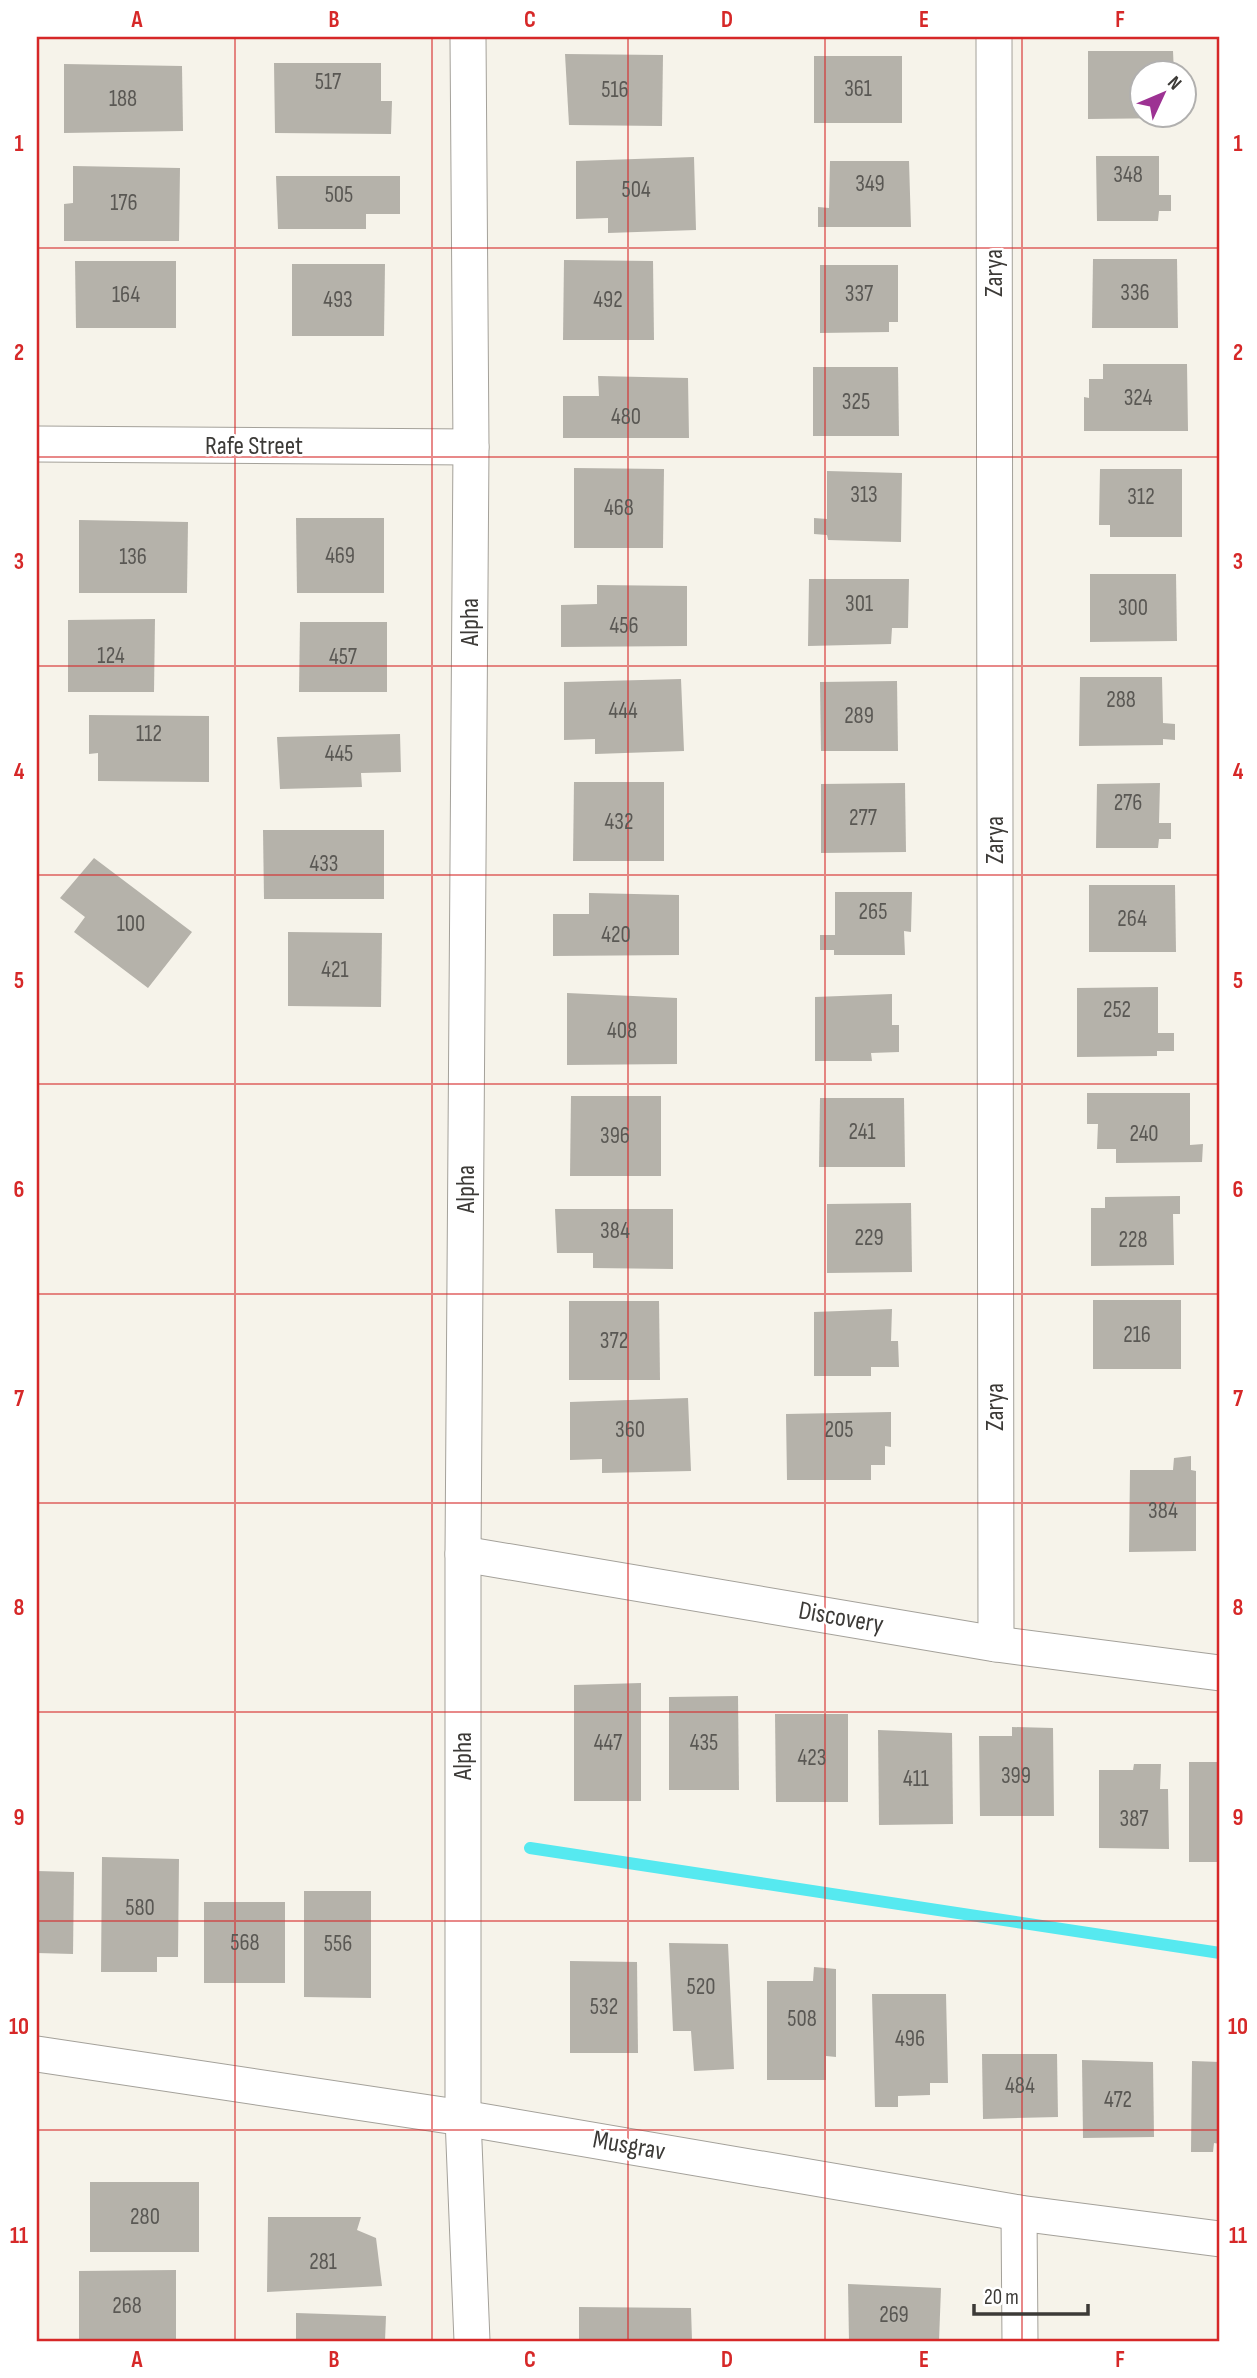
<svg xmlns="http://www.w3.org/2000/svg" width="1257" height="2378" viewBox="0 0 1257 2378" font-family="'Sofia Sans Condensed',sans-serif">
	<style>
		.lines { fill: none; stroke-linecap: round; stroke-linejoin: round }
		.stream { stroke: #56e9f0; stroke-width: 12 }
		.building { fill: #b5b2aa }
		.minor-casing { stroke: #a4a19a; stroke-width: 37 }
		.minor { stroke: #fff; stroke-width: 35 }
		.grid { fill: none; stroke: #d62828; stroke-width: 2; stroke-opacity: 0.55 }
		.labels { text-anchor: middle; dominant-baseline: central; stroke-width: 5; stroke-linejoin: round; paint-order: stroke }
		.number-label { font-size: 23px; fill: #5a5854 }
		.street-label { font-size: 26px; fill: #3c3a37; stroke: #fff }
		.neatline { fill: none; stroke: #d62828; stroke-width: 2.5 }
		.grid-label { font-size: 23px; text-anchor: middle; font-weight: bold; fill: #d62828 }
	</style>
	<rect width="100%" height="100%" fill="#f6f3ea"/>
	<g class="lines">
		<polyline class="stream" points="530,1848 1220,1953"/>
	</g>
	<g class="building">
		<polygon points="1088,51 1173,51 1174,74 1142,74 1142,116 1175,116 1175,118 1088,119"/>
		<polygon points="565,54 663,55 662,126 569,125"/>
		<rect x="814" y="56" width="88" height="67"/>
		<polygon points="274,63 381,63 381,101 392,101 391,134 275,133"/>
		<polygon points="64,64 182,66 183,131 64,133"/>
		<polygon points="1096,156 1159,156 1159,195 1171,195 1171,211 1159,211 1158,221 1097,221"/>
		<polygon points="694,157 696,230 608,233 608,218 576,219 576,161"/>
		<polygon points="830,161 909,161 911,227 818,227 818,207 829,208"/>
		<polygon points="73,166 180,168 179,241 64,241 64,204 73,203"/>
		<polygon points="276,176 400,176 400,214 366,214 366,229 278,229"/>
		<polygon points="1093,259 1177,259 1178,328 1092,328"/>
		<polygon points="564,260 653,261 654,340 563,340"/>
		<polygon points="75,261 176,261 176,328 76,328"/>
		<polygon points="292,264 385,264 384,336 292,336"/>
		<polygon points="820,265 898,265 898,322 889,322 889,332 820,333"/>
		<polygon points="1103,364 1187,364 1188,431 1084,431 1084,397 1089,398 1089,379 1103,379"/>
		<polygon points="813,367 898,367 899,436 813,436"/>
		<polygon points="598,376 688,378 689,438 563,438 563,396 599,396"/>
		<polygon points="574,468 664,469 663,548 574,548"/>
		<polygon points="1100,469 1182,469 1182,537 1110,537 1110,525 1099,525"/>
		<polygon points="827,471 902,473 901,542 828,540 827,535 814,534 814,518 827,519"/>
		<polygon points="296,518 384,518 384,593 297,593"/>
		<polygon points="79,520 188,522 187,593 79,593"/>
		<polygon points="1090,574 1176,574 1177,641 1090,642"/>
		<polygon points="809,579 909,579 908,628 892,628 891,644 808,646"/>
		<polygon points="597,585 687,586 687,646 561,647 561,605 597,604"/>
		<polygon points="155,619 154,692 68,692 68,620"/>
		<polygon points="300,622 387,622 387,692 299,692"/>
		<polygon points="1080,677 1162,677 1163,723 1175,724 1175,740 1163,739 1163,745 1079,746"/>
		<polygon points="681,679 684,751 595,754 595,739 564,740 564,682"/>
		<polygon points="897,681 898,751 821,751 820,682"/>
		<polygon points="89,715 209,716 209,782 98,781 98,753 89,754"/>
		<polygon points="400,734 401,772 361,773 362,787 280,789 277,737"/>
		<polygon points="574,782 664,782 664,861 573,861"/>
		<polygon points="905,783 906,852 821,853 821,784"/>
		<polygon points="1160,783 1159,823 1171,823 1171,839 1159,839 1158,848 1096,848 1097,784"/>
		<polygon points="263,830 384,830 384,899 264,899"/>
		<polygon points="94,858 192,932 148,988 74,932 85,917 60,898"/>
		<polygon points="1089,885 1175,885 1176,952 1089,952"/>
		<polygon points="835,892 912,892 911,932 904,931 905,955 834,955 834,950 820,950 820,935 835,935"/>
		<polygon points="589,893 679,895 679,955 553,956 553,914 589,914"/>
		<polygon points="288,932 382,933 381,1007 288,1006"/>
		<polygon points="1158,987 1158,1033 1174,1033 1174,1051 1157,1051 1157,1056 1077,1057 1077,988"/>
		<polygon points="567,993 677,998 677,1064 567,1065"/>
		<polygon points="892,994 892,1025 899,1025 899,1052 871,1053 872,1061 815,1061 815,997"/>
		<polygon points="1087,1093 1190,1093 1190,1145 1203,1144 1202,1162 1116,1163 1116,1149 1097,1149 1098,1124 1087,1124"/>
		<polygon points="571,1096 661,1096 661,1176 570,1176"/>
		<polygon points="820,1098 904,1098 905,1167 819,1167"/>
		<polygon points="1180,1196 1180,1214 1173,1214 1174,1265 1091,1266 1091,1208 1105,1208 1105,1197"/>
		<polygon points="911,1203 912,1272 827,1273 827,1204"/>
		<polygon points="555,1209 673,1209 673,1269 593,1268 593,1253 557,1253"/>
		<rect x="1093" y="1300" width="88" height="69"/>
		<polygon points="569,1301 659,1301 660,1380 569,1380"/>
		<polygon points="892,1309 891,1341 898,1341 899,1367 871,1367 871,1376 814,1376 814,1312"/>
		<polygon points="688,1398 691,1471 602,1473 602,1459 570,1460 570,1402"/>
		<polygon points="891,1412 891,1447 885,1446 885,1465 871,1465 871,1480 787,1480 786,1414"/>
		<polygon points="1191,1456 1191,1470 1196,1471 1196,1551 1129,1552 1130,1470 1173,1470 1174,1458"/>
		<polygon points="641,1683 641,1801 574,1801 574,1685"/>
		<polygon points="738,1696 739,1790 669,1790 669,1697"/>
		<polygon points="775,1714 848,1714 848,1802 776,1802"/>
		<polygon points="1012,1727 1053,1728 1054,1816 980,1816 979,1736 1012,1736"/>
		<polygon points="878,1730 952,1733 953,1824 879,1825"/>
		<rect x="1189" y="1762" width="31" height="100"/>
		<polygon points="1134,1764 1161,1764 1160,1789 1168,1789 1169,1849 1099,1848 1099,1770 1133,1770"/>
		<polygon points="102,1857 179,1859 178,1957 157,1957 157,1972 101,1972"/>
		<polygon points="37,1871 74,1872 73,1954 37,1953"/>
		<polygon points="304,1891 371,1891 371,1998 304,1997"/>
		<rect x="204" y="1902" width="81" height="81"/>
		<polygon points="669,1943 728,1944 734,2069 694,2071 691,2031 673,2031"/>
		<polygon points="570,1961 637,1962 638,2053 570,2053"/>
		<polygon points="814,1967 836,1969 836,2057 826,2056 826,2080 767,2080 767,1981 813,1981"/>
		<polygon points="872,1994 946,1994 948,2083 930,2083 930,2095 898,2096 898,2107 875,2107"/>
		<polygon points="982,2054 1057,2054 1058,2117 983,2119"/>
		<polygon points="1082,2060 1153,2062 1154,2137 1083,2138"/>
		<polygon points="1192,2061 1220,2062 1220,2144 1214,2143 1213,2152 1191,2152"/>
		<rect x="90" y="2182" width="109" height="70"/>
		<polygon points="268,2217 361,2217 357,2230 376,2238 382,2286 267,2292"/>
		<polygon points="176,2270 176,2341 79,2341 79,2271"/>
		<polygon points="848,2284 941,2288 939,2341 849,2341"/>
		<polygon points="579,2307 691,2308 692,2341 579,2341"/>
		<polygon points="296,2313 386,2316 385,2341 296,2341"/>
	</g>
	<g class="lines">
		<g class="minor-casing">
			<g id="minor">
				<polyline points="468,37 471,447 463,1554 463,2118 472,2341"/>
				<polyline points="994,37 996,1644"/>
				<polyline points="37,444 471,447"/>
				<polyline points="463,1554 996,1644 1220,1673"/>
				<polyline points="37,2054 463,2118 1019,2213 1220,2239"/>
				<polyline points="1019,2213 1020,2341"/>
			</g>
		</g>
		<use href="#minor" class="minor"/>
	</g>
	<path class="grid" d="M235,37V2341M432,37V2341M628,37V2341M825,37V2341M1022,37V2341M37,248H1220M37,457H1220M37,666H1220M37,875H1220M37,1084H1220M37,1294H1220M37,1503H1220M37,1712H1220M37,1921H1220M37,2130H1220"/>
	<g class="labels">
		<g class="number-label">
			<text x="328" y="82">517</text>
			<text x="858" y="89">361</text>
			<text x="615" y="90">516</text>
			<text x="123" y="99">188</text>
			<text x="1128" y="175">348</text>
			<text x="870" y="184">349</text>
			<text x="636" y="190">504</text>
			<text x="339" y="195">505</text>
			<text x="124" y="203">176</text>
			<text x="1135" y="293">336</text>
			<text x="859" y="294">337</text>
			<text x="126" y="295">164</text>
			<text x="338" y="300">493</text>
			<text x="608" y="300">492</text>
			<text x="1138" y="398">324</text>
			<text x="856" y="402">325</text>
			<text x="626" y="417">480</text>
			<text x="864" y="495">313</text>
			<text x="1141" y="497">312</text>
			<text x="619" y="508">468</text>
			<text x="340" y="556">469</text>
			<text x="133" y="557">136</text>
			<text x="859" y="604">301</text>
			<text x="1133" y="608">300</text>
			<text x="624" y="626">456</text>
			<text x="111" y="656">124</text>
			<text x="343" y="657">457</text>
			<text x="1121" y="700">288</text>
			<text x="623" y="711">444</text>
			<text x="859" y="716">289</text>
			<text x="149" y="734">112</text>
			<text x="339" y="754">445</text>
			<text x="1128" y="803">276</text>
			<text x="863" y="818">277</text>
			<text x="619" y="822">432</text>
			<text x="324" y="864">433</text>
			<text x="873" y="912">265</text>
			<text x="1132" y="919">264</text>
			<text x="131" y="924">100</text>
			<text x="616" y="935">420</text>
			<text x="335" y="970">421</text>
			<text x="1117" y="1010">252</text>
			<text x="622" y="1031">408</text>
			<text x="862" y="1132">241</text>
			<text x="1144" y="1134">240</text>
			<text x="615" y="1136">396</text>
			<text x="615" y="1231">384</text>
			<text x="869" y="1238">229</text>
			<text x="1133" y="1240">228</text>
			<text x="1137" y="1335">216</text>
			<text x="614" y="1341">372</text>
			<text x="630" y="1430">360</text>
			<text x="839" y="1430">205</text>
			<text x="1163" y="1511">384</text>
			<text x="608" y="1743">447</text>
			<text x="704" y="1743">435</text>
			<text x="812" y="1758">423</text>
			<text x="1016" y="1776">399</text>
			<text x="916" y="1779">411</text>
			<text x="1134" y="1819">387</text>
			<text x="140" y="1908">580</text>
			<text x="245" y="1943">568</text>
			<text x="338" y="1944">556</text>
			<text x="701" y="1987">520</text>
			<text x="604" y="2007">532</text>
			<text x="802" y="2019">508</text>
			<text x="910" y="2039">496</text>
			<text x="1020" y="2086">484</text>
			<text x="1118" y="2100">472</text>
			<text x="145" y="2217">280</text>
			<text x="323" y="2262">281</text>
			<text x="127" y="2306">268</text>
			<text x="894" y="2315">269</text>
		</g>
		<g class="street-label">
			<text transform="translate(994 273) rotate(-90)">Zarya</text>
			<text x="254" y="446">Rafe Street</text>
			<text transform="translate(470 622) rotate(-90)">Alpha</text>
			<text transform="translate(995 840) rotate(-90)">Zarya</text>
			<text transform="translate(466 1189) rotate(-90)">Alpha</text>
			<text transform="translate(995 1407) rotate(-90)">Zarya</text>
			<text transform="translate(841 1618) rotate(10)">Discovery</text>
			<text transform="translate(463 1756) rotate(-90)">Alpha</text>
			<text transform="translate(629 2146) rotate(10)">Musgrav</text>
		</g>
	</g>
	<rect width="1257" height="2378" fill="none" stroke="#ffffff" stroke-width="77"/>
	<g transform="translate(1163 94) rotate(46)"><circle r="33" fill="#ffffff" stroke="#b1b0af" stroke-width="2"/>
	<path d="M0-5L12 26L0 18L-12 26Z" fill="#9d3293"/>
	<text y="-10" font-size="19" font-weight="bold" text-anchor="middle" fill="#3c3a37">N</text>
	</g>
	<path d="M974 2304v10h114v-10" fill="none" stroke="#3c3a37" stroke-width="3.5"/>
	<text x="984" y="2304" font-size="21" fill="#3c3a37" stroke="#ffffff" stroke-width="5" paint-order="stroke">20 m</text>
	<rect x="38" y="38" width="1180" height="2302" class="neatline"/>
	<g class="grid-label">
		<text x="137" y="27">A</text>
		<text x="334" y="27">B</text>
		<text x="530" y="27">C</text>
		<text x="727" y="27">D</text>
		<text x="924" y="27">E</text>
		<text x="1120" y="27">F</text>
		<text x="19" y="151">1</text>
		<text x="1238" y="151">1</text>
		<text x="19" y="360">2</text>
		<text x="1238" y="360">2</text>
		<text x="19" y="569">3</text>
		<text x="1238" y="569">3</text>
		<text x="19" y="779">4</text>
		<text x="1238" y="779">4</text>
		<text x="19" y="988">5</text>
		<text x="1238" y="988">5</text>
		<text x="19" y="1197">6</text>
		<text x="1238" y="1197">6</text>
		<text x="19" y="1406">7</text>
		<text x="1238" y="1406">7</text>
		<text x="19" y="1615">8</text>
		<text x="1238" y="1615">8</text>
		<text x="19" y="1825">9</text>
		<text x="1238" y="1825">9</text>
		<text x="19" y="2034">10</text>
		<text x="1238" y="2034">10</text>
		<text x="19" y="2243">11</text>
		<text x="1238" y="2243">11</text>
		<text x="137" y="2367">A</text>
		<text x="334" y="2367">B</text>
		<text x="530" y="2367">C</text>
		<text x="727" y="2367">D</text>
		<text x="924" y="2367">E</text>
		<text x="1120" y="2367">F</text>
	</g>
</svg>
